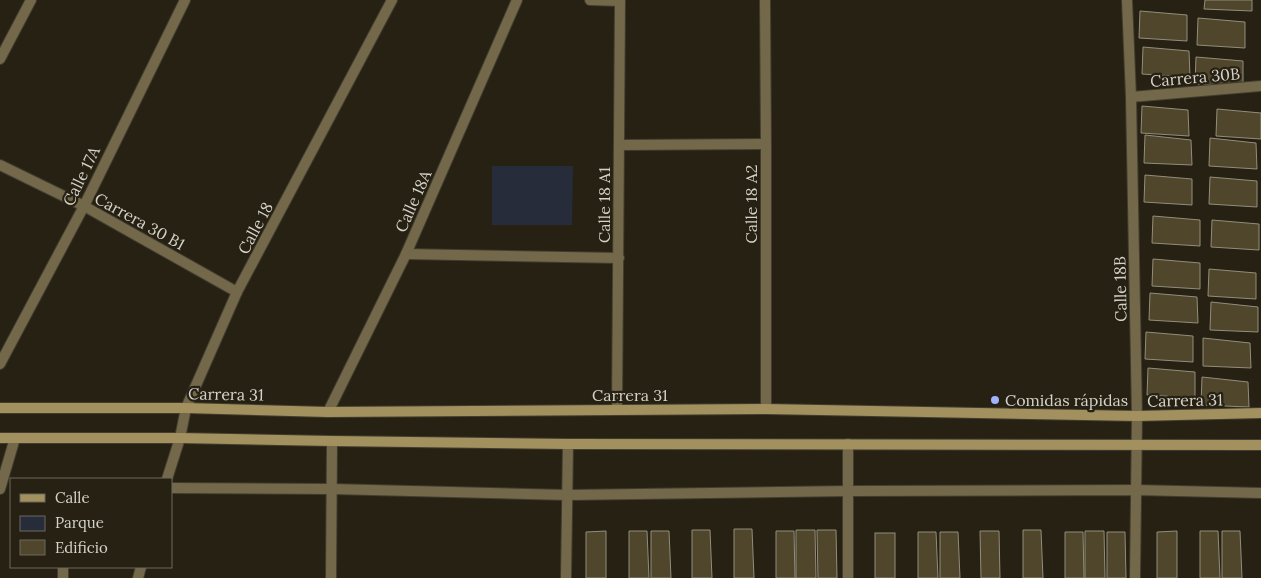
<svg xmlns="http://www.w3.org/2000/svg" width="1261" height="578" viewBox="0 0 1261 578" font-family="Lora,serif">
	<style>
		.green { fill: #272c3b }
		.building { fill: #4f462b; stroke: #938d7c }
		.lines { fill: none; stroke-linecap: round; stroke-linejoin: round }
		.lane-casing { stroke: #423d30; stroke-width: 12 }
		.street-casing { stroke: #423d30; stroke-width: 12 }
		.secondary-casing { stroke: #423d30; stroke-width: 12 }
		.lane { stroke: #73684a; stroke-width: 10 }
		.street { stroke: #73684a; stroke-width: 10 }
		.secondary { stroke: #a2905e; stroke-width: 10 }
		.poi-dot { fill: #a0b3fd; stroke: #262113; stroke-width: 2 }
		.labels { text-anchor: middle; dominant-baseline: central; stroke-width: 4.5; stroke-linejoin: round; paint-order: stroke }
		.street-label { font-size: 16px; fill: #d5d2c9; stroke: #262113 }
		.poi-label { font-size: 16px; fill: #d5d2c9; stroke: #262113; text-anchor: start }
	</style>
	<rect width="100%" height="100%" fill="#262113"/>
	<polygon class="green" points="492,166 573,166 572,225 492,225"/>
	<g class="building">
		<polygon points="1205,0 1252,0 1252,11 1204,9"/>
		<polygon points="1140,11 1187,15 1187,41 1139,38"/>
		<polygon points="1198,18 1245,22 1245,48 1197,45"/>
		<polygon points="1143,47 1189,51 1190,77 1142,74"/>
		<polygon points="1196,57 1243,61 1243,87 1195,84"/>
		<polygon points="1142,106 1188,110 1189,136 1141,133"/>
		<polygon points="1217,109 1261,113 1261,139 1216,136"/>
		<polygon points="1145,135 1191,140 1192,165 1144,163"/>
		<polygon points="1210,138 1256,143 1257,169 1209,166"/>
		<polygon points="1145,175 1192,179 1192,205 1144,202"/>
		<polygon points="1210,177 1257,181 1257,207 1209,204"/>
		<polygon points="1153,216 1200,220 1200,246 1152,243"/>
		<polygon points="1212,220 1259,224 1259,250 1211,247"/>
		<polygon points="1153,259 1200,263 1200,289 1152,286"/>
		<polygon points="1209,269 1256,273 1256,299 1208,296"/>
		<polygon points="1150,293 1197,297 1198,323 1149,320"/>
		<polygon points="1211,302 1258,307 1258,332 1210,330"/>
		<polygon points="1146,332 1193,336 1193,362 1145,359"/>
		<polygon points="1203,338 1250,343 1251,368 1203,366"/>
		<polygon points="1148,368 1195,372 1195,398 1147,395"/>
		<polygon points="1202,377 1248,382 1249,407 1201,405"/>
		<polygon points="734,529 752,529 754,578 734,578"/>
		<polygon points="692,530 710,530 712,578 692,578"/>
		<polygon points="796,530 815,530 816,578 796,578"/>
		<polygon points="817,530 836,530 837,578 818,578"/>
		<polygon points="1023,530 1041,530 1043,578 1023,578"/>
		<polygon points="606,531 606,578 586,578 586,532"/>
		<polygon points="629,531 647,531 649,578 629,578"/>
		<polygon points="651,531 669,531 671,578 651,578"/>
		<polygon points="776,531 794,531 795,578 776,578"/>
		<polygon points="980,531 999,531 1000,578 981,578"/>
		<polygon points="1085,531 1104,531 1105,578 1085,578"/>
		<polygon points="1177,531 1177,578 1157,578 1157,532"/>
		<polygon points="1200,531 1218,531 1220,578 1200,578"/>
		<polygon points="1222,531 1240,531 1242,578 1222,578"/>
		<polygon points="918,532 936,532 938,578 918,578"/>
		<polygon points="940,532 958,532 960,578 940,578"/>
		<polygon points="1065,532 1083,532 1084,578 1065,578"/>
		<polygon points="1107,532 1125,532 1126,578 1107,578"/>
		<rect x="875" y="533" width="20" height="45"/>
	</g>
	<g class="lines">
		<g class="lane-casing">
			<polyline id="lane" points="63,578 63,567"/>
		</g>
		<g class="street-casing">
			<g id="street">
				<polyline points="590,0 620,1"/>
				<polyline points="765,0 766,144 766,409"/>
				<polyline points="1127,0 1131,97 1137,416 1135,578"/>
				<polyline points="0,59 31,0"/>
				<polyline points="1131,97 1261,86"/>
				<polyline points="620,145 766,144"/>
				<polyline points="0,165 84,206 237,292"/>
				<polyline points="406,254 619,258"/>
				<polyline points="0,364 84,206 185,0"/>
				<polyline points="617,410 620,0"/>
				<polyline points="328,412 406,254 517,0"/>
				<polyline points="848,444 848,578"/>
				<polyline points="167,479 180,438 186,408 237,292 392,0"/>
				<polyline points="171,488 332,489 567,495 848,491 1136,490 1261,493"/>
				<polyline points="0,489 15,438"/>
				<polyline points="138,578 141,567"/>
				<polyline points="331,578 332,441"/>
				<polyline points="566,578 568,444"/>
			</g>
		</g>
		<g class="secondary-casing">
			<g id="secondary">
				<polyline points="0,408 186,408 328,412 766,409 1137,416 1261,413"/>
				<polyline points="0,438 180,438 332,441 568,444 1261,445"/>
			</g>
		</g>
		<use href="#lane" class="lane"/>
		<use href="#street" class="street"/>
		<use href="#secondary" class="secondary"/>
	</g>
	<circle class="poi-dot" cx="995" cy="400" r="5"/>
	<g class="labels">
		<g class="street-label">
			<text transform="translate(1195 77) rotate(-5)">Carrera 30B</text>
			<text transform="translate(81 176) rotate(-64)">Calle 17A</text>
			<text transform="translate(413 201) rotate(-66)">Calle 18A</text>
			<text transform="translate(751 204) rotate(-90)">Calle 18 A2</text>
			<text transform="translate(604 205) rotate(-90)">Calle 18 A1</text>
			<text transform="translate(140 221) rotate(29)">Carrera 30 B1</text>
			<text transform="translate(255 228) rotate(-62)">Calle 18</text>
			<text transform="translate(1120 289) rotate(-91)">Calle 18B</text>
			<text transform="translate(226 394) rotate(1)">Carrera 31</text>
			<text x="630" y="395">Carrera 31</text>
			<text transform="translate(1185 400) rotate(-1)">Carrera 31</text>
		</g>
		<g class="poi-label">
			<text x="1005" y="400">Comidas rápidas</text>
		</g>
	</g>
	<rect x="10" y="478" width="162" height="90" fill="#262113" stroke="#6c685c"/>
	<rect x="20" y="494" width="25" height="8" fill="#a2905e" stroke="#6c685c"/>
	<text x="55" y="503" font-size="15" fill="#d5d2c9">Calle</text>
	<rect x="20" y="516" width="25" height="15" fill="#272c3b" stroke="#6c685c"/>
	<text x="55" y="528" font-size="15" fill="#d5d2c9">Parque</text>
	<rect x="20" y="540" width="25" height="15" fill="#4f462b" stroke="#6c685c"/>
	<text x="55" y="553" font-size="15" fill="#d5d2c9">Edificio</text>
</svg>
